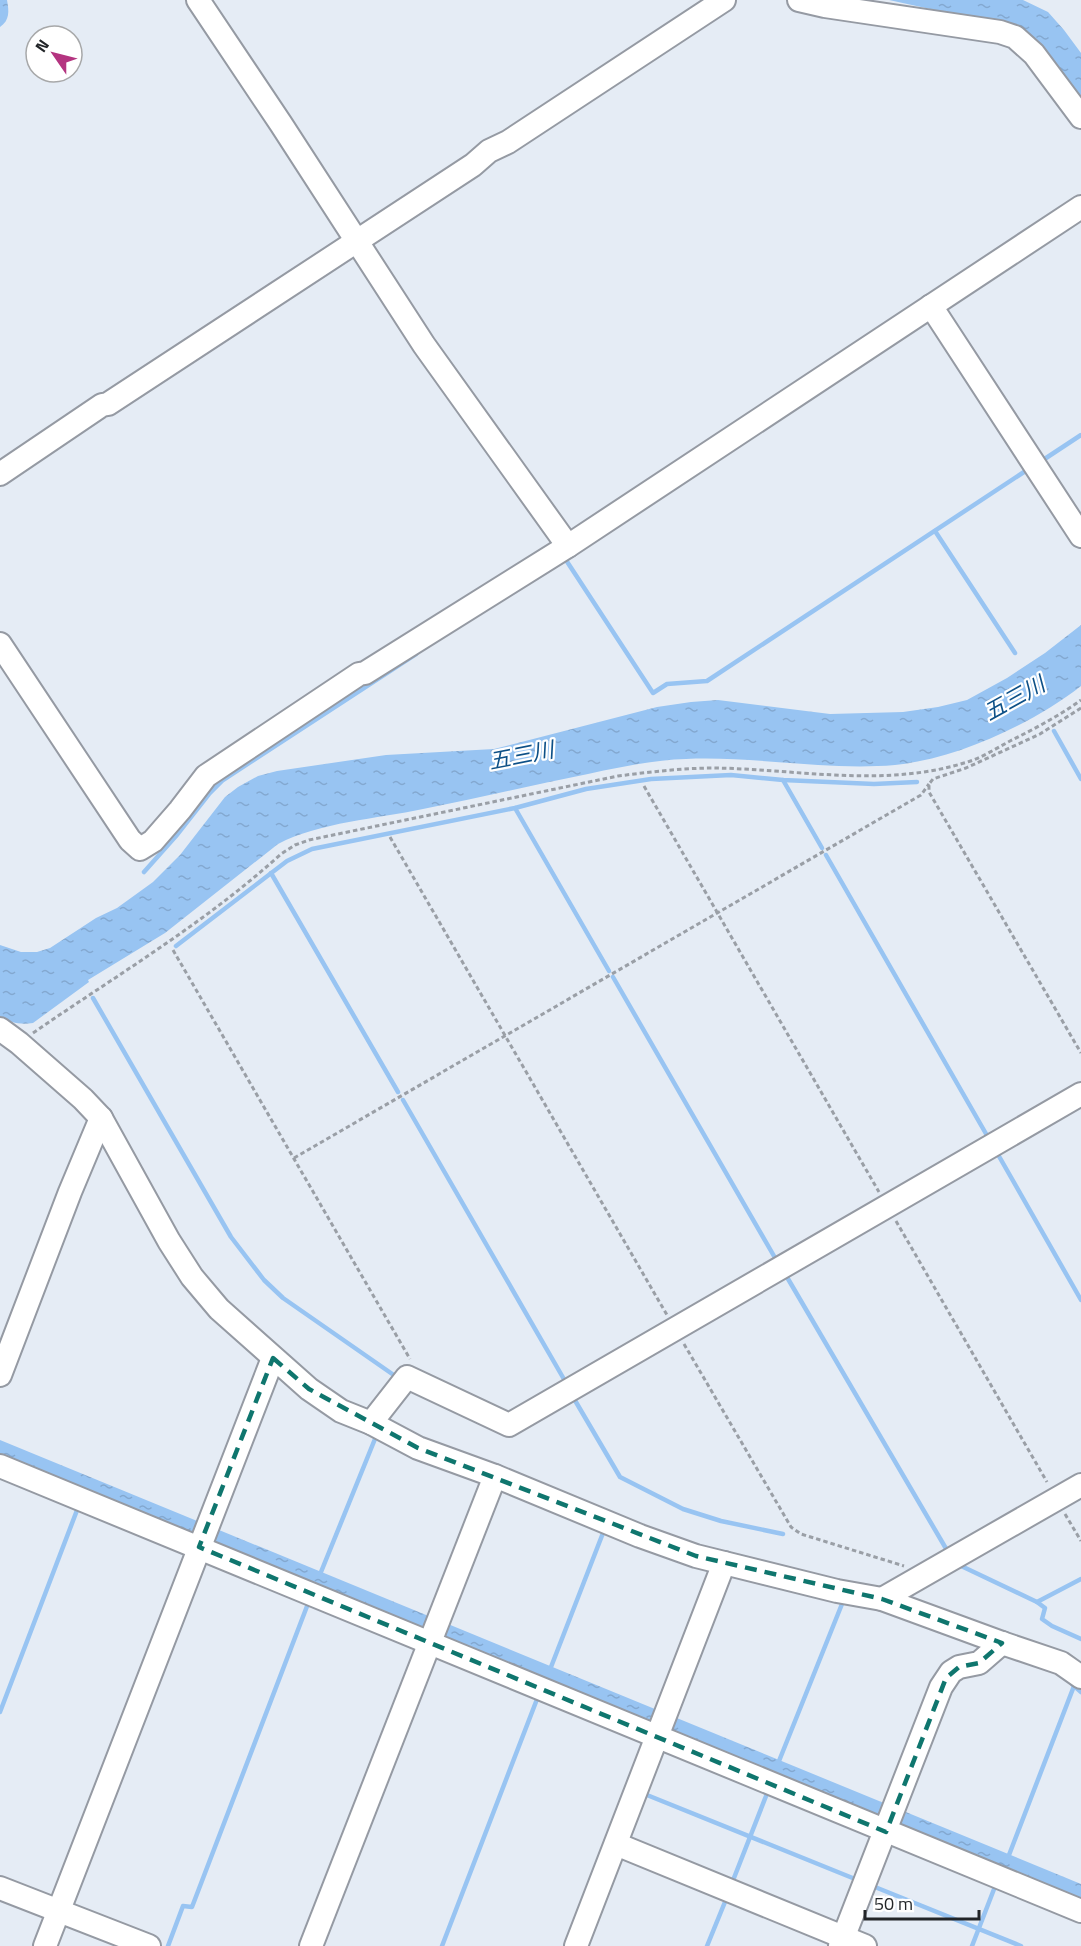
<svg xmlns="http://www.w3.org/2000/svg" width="1081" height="1946" viewBox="0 0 1081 1946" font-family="'Titillium Web','Noto Sans JP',sans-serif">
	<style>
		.water { fill: url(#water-ripples) }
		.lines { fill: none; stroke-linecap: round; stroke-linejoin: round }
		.stream { stroke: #98c4f2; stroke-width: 4.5 }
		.minor-casing { stroke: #959aa3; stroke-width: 26 }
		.path { stroke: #9a9fa6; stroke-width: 3; stroke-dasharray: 4.5 3; stroke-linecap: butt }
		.minor { stroke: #fff; stroke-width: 22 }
		.marked { fill: none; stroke: #0f766e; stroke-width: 4.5; stroke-dasharray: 12 8; stroke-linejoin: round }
		.labels { text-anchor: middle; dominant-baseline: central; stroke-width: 4.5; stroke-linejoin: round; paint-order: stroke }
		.water-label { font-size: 22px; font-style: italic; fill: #0d5087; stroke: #fff }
	</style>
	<defs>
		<pattern id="water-ripples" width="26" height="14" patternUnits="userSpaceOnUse" patternTransform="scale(1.5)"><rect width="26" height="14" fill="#98c4f2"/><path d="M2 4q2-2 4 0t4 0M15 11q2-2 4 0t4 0" fill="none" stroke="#83a8d0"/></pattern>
	</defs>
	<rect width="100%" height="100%" fill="#e5ecf5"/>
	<g class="water">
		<path d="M0,0H7C9,11 10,20 0,27Z"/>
		<polygon points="889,0 1023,0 1048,12 1064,30 1081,53 1081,104 999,24"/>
		<path d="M1081,625V686C1032,724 957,759 895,765C826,771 756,756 686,759C653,760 620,767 588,774C533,785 478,798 423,809C377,819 320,822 278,844L165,933L88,980L89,982L33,1023C21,1025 10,1023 0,1016V945L21,952H37L50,948L96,918L117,908L153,882L180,855L225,797L238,787L258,776L277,771L386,755L494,749L657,707L691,702L718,700L830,714L903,712L938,707L967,700L1007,678L1045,653Z"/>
		<polygon points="0,1440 1081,1884 1081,1908 0,1461"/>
	</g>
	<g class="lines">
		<g class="stream">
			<polyline points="1040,462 1081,435"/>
			<polyline points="935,531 1015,653"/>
			<polyline points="564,557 653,693 667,684 707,681 1030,468"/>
			<polyline points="1054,731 1081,779"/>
			<polyline points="783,780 822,848"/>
			<polyline points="515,808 609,971"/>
			<polyline points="826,855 989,1139"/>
			<polyline points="144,872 176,836 209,794 223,780 416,654"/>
			<polyline points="271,873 398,1092"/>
			<polyline points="176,946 287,861 312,849 515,808 586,789 651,779 731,775 783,780 874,784 917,782"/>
			<polyline points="613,977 778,1263"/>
			<polyline points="93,998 231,1237 264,1280 283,1298 398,1378"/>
			<polyline points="403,1100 565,1381"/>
			<polyline points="996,1151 1081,1300"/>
			<polyline points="784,1272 948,1552"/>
			<polyline points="573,1397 620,1477 683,1509 721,1521 783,1534"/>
			<polyline points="957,1564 1037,1602 1045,1608 1042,1619 1052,1626 1081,1639"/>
			<polyline points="321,1572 377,1434"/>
			<polyline points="1037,1602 1081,1579"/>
			<polyline points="551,1667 603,1533"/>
			<polyline points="1072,1684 1081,1692"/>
			<polyline points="0,1712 79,1505"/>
			<polyline points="779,1761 844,1599"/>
			<polyline points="642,1793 860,1881"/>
			<polyline points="1009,1855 1074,1686 1078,1683"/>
			<polyline points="732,1883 768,1791"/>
			<polyline points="870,1885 1021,1946"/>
			<polyline points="168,1946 183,1906 192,1907 309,1601"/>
			<polyline points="442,1946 539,1694"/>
			<polyline points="707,1946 727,1897"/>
			<polyline points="972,1946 996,1884"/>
		</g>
		<g class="minor-casing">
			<g id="minor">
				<polyline points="198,0 281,124 424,345 568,546"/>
				<polyline points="799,0 825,6 1000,32 1015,37 1034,54 1081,117"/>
				<polyline points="931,306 1081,536"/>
				<polyline points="0,474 102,405 108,404 473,165 489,151 508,142 724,0"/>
				<polyline points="0,644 130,840 140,849 153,841 180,810 206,776 359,674 365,673 568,546 1081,207"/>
				<polyline points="0,1029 19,1043 83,1099 101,1118 169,1241 192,1277 219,1309 309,1389 341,1411 371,1423 418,1448 495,1476 640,1536 696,1556 837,1591 882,1599 1002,1643 1061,1663 1081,1677"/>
				<polyline points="0,1375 70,1192 101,1118"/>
				<polyline points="371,1423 407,1377 509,1425 1081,1094"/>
				<polyline points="0,1466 1081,1911"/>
				<polyline points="882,1599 1081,1485"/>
				<polyline points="616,1844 865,1946"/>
				<polyline points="0,1888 149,1946"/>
				<polyline points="45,1946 273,1358"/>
				<polyline points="311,1946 495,1476"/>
				<polyline points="576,1946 724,1563"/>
				<polyline points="840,1946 941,1687 951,1672 959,1667 979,1663 1002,1643"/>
			</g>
		</g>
		<g class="path">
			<polyline points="1081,708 1040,734 966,768 933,779 929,784 929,792 1081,1053"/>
			<polyline points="644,786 879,1192"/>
			<polyline points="390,837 667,1315"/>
			<polyline points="173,950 410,1359"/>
			<path d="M33,1033C117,975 205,923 281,854L295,845L309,840L618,776C650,772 682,768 714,768C798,769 882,788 964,763C980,759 995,749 1010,741C1034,729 1059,716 1081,700"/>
			<polyline points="294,1158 921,795 929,784"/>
			<polyline points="896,1221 1047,1482"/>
			<polyline points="684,1344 791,1527 801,1534 904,1566"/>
			<polyline points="1065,1514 1081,1541"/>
		</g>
		<use href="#minor" class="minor"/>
	</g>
	<path class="marked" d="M273,1358L309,1389L418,1448L696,1556L882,1599L1002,1643L979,1663L959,1667L946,1678L886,1832L199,1547Z"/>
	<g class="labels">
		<g class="water-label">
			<text transform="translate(1014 698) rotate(-29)">五三川</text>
			<text transform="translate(521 755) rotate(-11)">五三川</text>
		</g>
	</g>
	<g transform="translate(54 54) rotate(305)"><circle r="28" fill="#ffffff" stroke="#a7a8a9" stroke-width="1.5"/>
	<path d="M0-4.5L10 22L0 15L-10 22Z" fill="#b43480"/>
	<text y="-9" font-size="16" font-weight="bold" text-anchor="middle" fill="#222528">N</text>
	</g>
	<path d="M865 1910v9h114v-9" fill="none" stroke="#222528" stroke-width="3"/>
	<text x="874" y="1910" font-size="18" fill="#222528" stroke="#ffffff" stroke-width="4.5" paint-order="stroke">50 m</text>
</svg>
